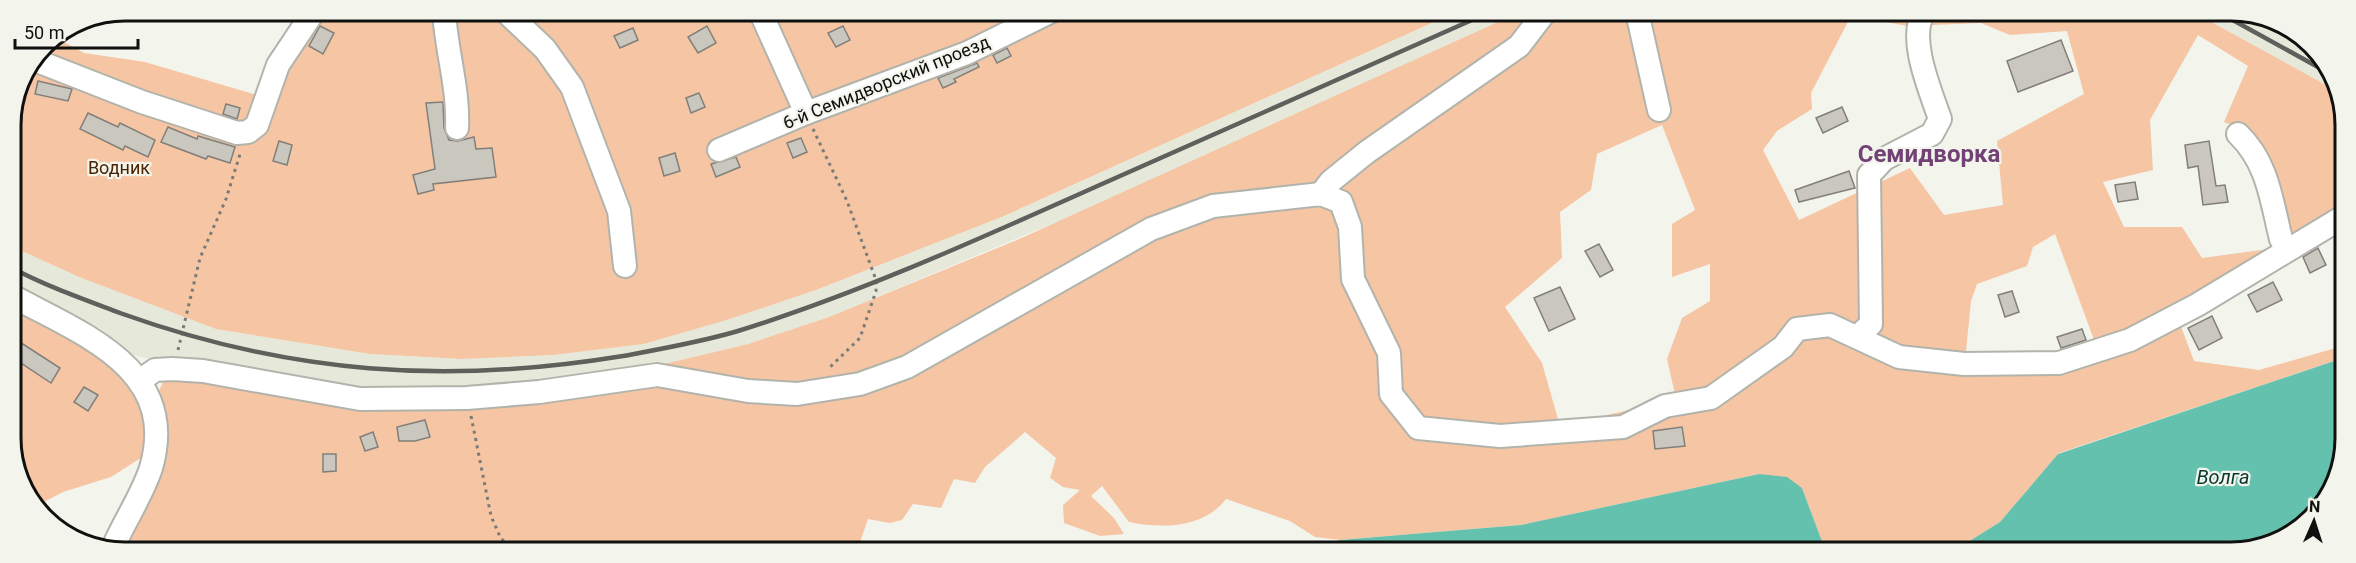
<svg xmlns="http://www.w3.org/2000/svg" width="2356" height="563" viewBox="0 0 2356 563" font-family="Roboto,sans-serif">
	<style>
		.built { fill: #e6e9da }
		.green { fill: #f5c5a4; fill-rule: evenodd }
		.water { fill: #64c1ae }
		.building { fill: #cac7bf; stroke: #827f79; stroke-width: 1.5 }
		.lines { fill: none; stroke-linecap: round; stroke-linejoin: round }
		.minor-casing { stroke: #b2b4ac; stroke-width: 26 }
		.path { stroke: #7a7b76; stroke-width: 3; stroke-dasharray: 3 4.5; stroke-linecap: butt }
		.minor { stroke: #fff; stroke-width: 22 }
		.rail { stroke: #5f605c; stroke-width: 4.5 }
		.labels { text-anchor: middle; dominant-baseline: central; stroke-width: 4.5; stroke-linejoin: round; paint-order: stroke }
		.street-label { font-size: 18px; fill: #10100e; stroke: #f3f5ed }
		.park-label { font-size: 18px; fill: #4a2300; stroke: #f3f5ed }
		.water-label { font-size: 20px; font-style: italic; fill: #0a372f; stroke: #f3f5ed }
		.district-label { font-size: 24px; font-weight: bold; fill: #724276; stroke: #f3f5ed }
		.rim { fill: none; stroke: #10100e; stroke-width: 3 }
	</style>
	<rect width="100%" height="100%" fill="#f3f5ed"/>
	<g class="built">
		<polygon points="1456,12 1520,12 1109,200 829,317 748,344 656,366 562,383 367,391 163,362 133,355 12,289 11,246 79,277 216,329 370,354 462,359 553,355 644,344 730,319 816,290 1004,216"/>
		<polygon points="2195,13 2254,13 2312,44 2337,91"/>
	</g>
	<g class="green">
		<polygon points="317,11 758,11 798,104 1061,12 1456,12 1004,216 816,290 730,319 644,344 553,355 462,359 370,354 216,329 79,277 11,246 11,118 44,44 55,37 84,53 145,62 260,96"/>
		<polygon points="763,11 1047,11 816,106"/>
		<path d="M1520,12L2195,13L2337,91L2343,102V212L2296,239L2286,234L2245,131L2224,122L2248,66L2198,35L2150,120L2153,170L2103,182L2124,227H2182L2202,258L2276,248L2180,324L2194,361L2259,370L2343,346V358L2059,453L2000,522L1952,552H1826L1802,488L1759,474L1521,525L1340,540L1315,537L1290,521L1226,499C1204,528 1163,529 1129,522L1102,486L1091,496L1114,518L1124,534L1100,536L1064,523L1063,505L1080,490L1063,487L1050,478L1056,458L1025,432L985,467L975,483L954,479L941,508L913,504L902,520L890,523L868,519L860,542L847,551L119,550L157,395L163,382L178,374L284,394L466,391L656,366L748,344L829,317L1017,240ZM1851,16L1908,26L1981,23L2010,35L2067,31L2084,94L1997,141L2003,205L1944,215L1910,168L1799,220L1763,150L1777,131L1812,109L1811,93ZM1662,125L1695,210L1672,224V277L1710,264V301L1682,318L1667,359L1676,399L1560,426L1542,363L1505,307L1562,258L1560,212L1591,190L1597,154ZM2055,234L2097,348L1965,361L1971,301L1977,284L2027,266L2033,247Z"/>
		<polygon points="12,307 101,354 143,403 147,454 111,477 63,492 46,501 46,520 13,461"/>
	</g>
	<g class="water">
		<polygon points="2343,358 2343,461 2306,524 2238,552 1952,552 2000,522 2058,454"/>
		<polygon points="1759,474 1787,477 1802,488 1826,552 1305,551 1340,540 1521,525"/>
	</g>
	<g class="building">
		<polygon points="320,26 334,33 323,54 309,46"/>
		<polygon points="707,26 716,43 698,53 688,37"/>
		<polygon points="843,26 850,40 836,47 828,33"/>
		<polygon points="633,28 638,40 620,48 614,36"/>
		<polygon points="2061,40 2073,71 2018,92 2007,61"/>
		<polygon points="1007,48 1011,56 997,63 993,55"/>
		<polygon points="977,63 979,67 954,79 956,82 943,88 938,78"/>
		<polygon points="38,81 72,89 68,101 35,94"/>
		<polygon points="699,93 705,107 691,113 686,98"/>
		<polygon points="443,102 444,128 449,140 458,141 474,137 476,149 492,148 496,177 433,184 434,190 418,194 413,175 435,169 426,103"/>
		<polygon points="226,104 240,108 237,119 223,114"/>
		<polygon points="1842,107 1848,121 1823,133 1816,118"/>
		<polygon points="88,113 118,127 120,123 155,140 148,157 125,146 123,150 80,129"/>
		<polygon points="168,127 197,139 198,136 235,147 230,163 208,156 206,159 161,142"/>
		<polygon points="801,138 807,152 793,158 787,143"/>
		<polygon points="279,141 292,145 287,165 273,161"/>
		<polygon points="2209,141 2216,186 2225,185 2228,202 2203,205 2198,166 2188,168 2185,145"/>
		<polygon points="675,153 680,171 664,176 659,158"/>
		<polygon points="736,157 740,167 716,177 711,164"/>
		<polygon points="1849,171 1855,188 1799,202 1795,190"/>
		<polygon points="2135,182 2138,199 2118,202 2115,185"/>
		<polygon points="1599,244 1613,270 1600,277 1585,251"/>
		<polygon points="2318,248 2326,265 2310,273 2303,257"/>
		<polygon points="2273,282 2282,300 2257,312 2248,295"/>
		<polygon points="1560,287 1575,319 1549,331 1534,298"/>
		<polygon points="2012,291 2019,312 2005,317 1998,295"/>
		<polygon points="2212,316 2222,338 2199,350 2188,328"/>
		<polygon points="2082,329 2086,340 2061,348 2057,337"/>
		<polygon points="12,337 60,368 51,383 12,357"/>
		<polygon points="84,387 98,395 88,411 74,402"/>
		<polygon points="425,420 430,437 415,441 399,441 397,427"/>
		<polygon points="1682,427 1685,446 1655,449 1653,431"/>
		<polygon points="373,432 378,447 365,451 360,437"/>
		<polygon points="323,454 336,454 336,471 323,472"/>
	</g>
	<g class="lines">
		<g class="minor-casing">
			<g id="minor">
				<path d="M444,11C446,50 459,89 457,128"/>
				<polyline points="505,11 545,49 572,87 619,211 625,266"/>
				<polyline points="760,11 806,113"/>
				<polyline points="1637,12 1659,110"/>
				<polyline points="37,61 142,102 237,133 248,132 257,125 278,65 314,11"/>
				<path d="M2238,134C2268,163 2271,199 2281,239L2287,249"/>
				<polyline points="719,150 806,113 967,53 1052,11"/>
				<polyline points="1321,194 1331,181 1367,152 1519,46 1545,12"/>
				<path d="M12,296C82,334 180,369 151,468C142,496 123,523 112,550"/>
				<path d="M1857,337L1871,324L1869,175L1884,159L1932,134L1940,119C1931,92 1907,38 1924,12"/>
				<polyline points="141,380 155,370 172,369 203,371 360,399 467,398 539,392 657,375 748,391 797,394 860,384 907,367 1151,229 1213,206 1321,194 1341,202 1350,227 1353,279 1389,353 1391,394 1418,428 1500,436 1623,427 1665,406 1711,398 1783,347 1797,329 1830,325 1899,357 1964,364 2059,363 2130,340 2197,305 2343,217"/>
			</g>
		</g>
		<g class="path">
			<polyline points="813,129 847,201 876,280 876,291 860,338 828,369"/>
			<polyline points="178,350 200,258 226,199 241,151"/>
			<polyline points="471,416 491,516 501,539 522,551"/>
		</g>
		<use href="#minor" class="minor"/>
		<g class="rail">
			<polyline points="2220,13 2327,72"/>
			<path d="M12,268C46,286 83,299 120,313C290,374 446,385 623,356C661,349 701,342 738,331C863,292 983,237 1102,184C1231,127 1361,69 1490,12"/>
		</g>
	</g>
	<g class="labels">
		<g class="street-label">
			<text transform="translate(886 82) rotate(-22)">6-й Семидворский проезд</text>
		</g>
		<g class="park-label">
			<text x="119" y="167">Водник</text>
		</g>
		<g class="water-label">
			<text x="2223" y="477">Волга</text>
		</g>
		<g class="district-label">
			<text x="1929" y="154">Семидворка</text>
		</g>
	</g>
	<path d="M0 0H2356V563H0ZM125 21H2231A104 104 0 0 1 2335 125V438A104 104 0 0 1 2231 542H125A104 104 0 0 1 21 438V125A104 104 0 0 1 125 21Z" fill="#f3f5ed" fill-rule="evenodd"/>
	<path class="rim" d="M125 21H2231A104 104 0 0 1 2335 125V438A104 104 0 0 1 2231 542H125A104 104 0 0 1 21 438V125A104 104 0 0 1 125 21Z"/>
	<g transform="translate(2314 521) rotate(3)" stroke="#f3f5ed" stroke-width="4.5" paint-order="stroke">
	<path d="M0-4.5L10 22L0 15L-10 22Z" fill="#10100e"/>
	<text y="-9" font-size="16" font-weight="bold" text-anchor="middle" fill="#10100e">N</text>
	</g>
	<path d="M15 39v9h123v-9" fill="none" stroke="#10100e" stroke-width="3"/>
	<text x="24" y="39" font-size="18" fill="#10100e" stroke="#f3f5ed" stroke-width="4.5" paint-order="stroke">50 m</text>
</svg>
